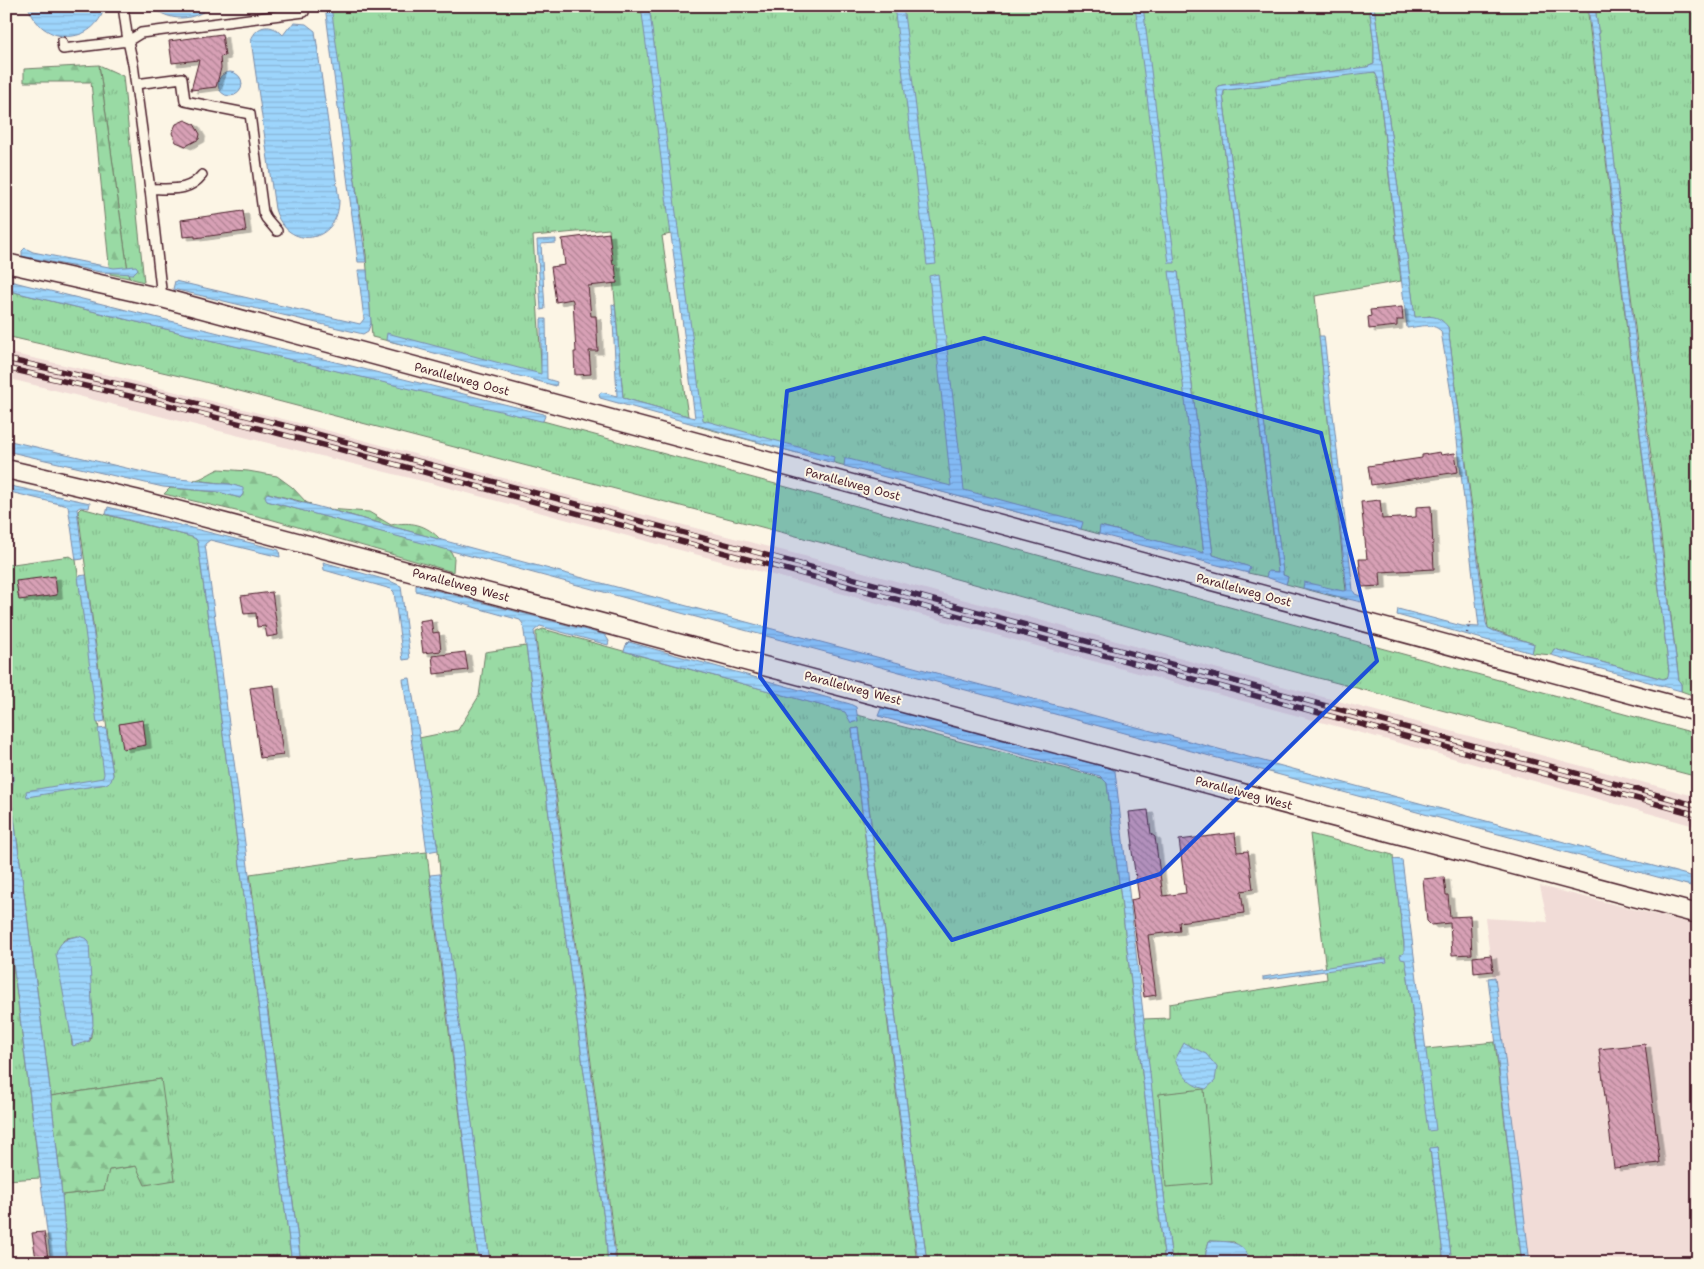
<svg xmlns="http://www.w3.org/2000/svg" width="1704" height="1269" viewBox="0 0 1704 1269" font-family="'Shantell Sans',sans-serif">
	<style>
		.built { fill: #f1dcd7 }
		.grass { fill: url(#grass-tufts); stroke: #727c68; fill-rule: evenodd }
		.forest { fill: url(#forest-firs); stroke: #727c68 }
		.pitch { fill: #99daa4; stroke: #727c68 }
		.water { fill: url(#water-rules); stroke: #7c8ca8 }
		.building { fill: url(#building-back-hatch); stroke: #4a1f2b; filter: url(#shadow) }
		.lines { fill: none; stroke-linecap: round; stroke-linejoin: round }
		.lane-casing { stroke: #4a1f2b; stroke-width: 12 }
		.street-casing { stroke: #4a1f2b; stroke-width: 21 }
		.path { stroke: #4a1f2b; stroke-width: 2.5; stroke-dasharray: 1 4; stroke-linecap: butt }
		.lane { stroke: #fcf5e5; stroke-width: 9 }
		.street { stroke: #fcf5e5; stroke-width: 18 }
		.rail-casing { stroke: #4a1f2b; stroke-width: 5.5 }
		.rail { stroke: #fcf5e5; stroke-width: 4; stroke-dasharray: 11; stroke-linecap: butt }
		.marked { fill: #1d4ed8; fill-opacity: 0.2; stroke: #1d4ed8; stroke-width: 4; stroke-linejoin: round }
		.labels { text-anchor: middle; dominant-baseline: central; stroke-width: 4; stroke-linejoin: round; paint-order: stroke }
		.street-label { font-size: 12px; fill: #4a1f2b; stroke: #fcf5e5 }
	</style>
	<defs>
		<pattern id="grass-tufts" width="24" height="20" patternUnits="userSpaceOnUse" patternTransform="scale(1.25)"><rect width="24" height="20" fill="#99daa4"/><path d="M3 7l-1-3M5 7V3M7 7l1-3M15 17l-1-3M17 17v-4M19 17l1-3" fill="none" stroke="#85bb8d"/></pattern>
		<pattern id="forest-firs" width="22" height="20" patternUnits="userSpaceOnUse" patternTransform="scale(1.25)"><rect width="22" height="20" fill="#99daa4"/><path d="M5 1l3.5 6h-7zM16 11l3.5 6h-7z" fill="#85bb8d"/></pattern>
		<pattern id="water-rules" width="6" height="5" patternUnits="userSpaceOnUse" patternTransform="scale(1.25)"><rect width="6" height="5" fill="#9dd5fc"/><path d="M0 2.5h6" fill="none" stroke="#89b6d8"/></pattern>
		<pattern id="building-back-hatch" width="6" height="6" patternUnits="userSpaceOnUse" patternTransform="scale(1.25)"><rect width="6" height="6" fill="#d7a0b5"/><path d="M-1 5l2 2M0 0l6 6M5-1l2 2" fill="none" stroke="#b08293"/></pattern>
		<filter id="shadow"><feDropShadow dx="5.5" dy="3" stdDeviation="0" flood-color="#0004"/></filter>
	</defs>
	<rect width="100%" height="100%" fill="#fcf5e5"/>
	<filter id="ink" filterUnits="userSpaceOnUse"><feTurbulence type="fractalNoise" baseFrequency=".02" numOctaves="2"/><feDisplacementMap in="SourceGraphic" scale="10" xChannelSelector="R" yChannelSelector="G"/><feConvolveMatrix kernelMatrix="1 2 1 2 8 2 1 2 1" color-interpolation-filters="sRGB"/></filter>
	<g filter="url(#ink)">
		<g class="built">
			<polygon points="6,352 113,376 322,429 555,492 808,557 1248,677 1698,797 1698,827 1410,746 430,483 6,378"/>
			<polygon points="1540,886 1698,925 1698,1263 1530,1263 1485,918 1548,922"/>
		</g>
		<g class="grass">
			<polygon points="327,6 1369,6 1374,44 1374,64 1367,67 1223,85 1218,86 1217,91 1278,572 1268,572 1266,577 1248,573 1249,567 1213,555 1178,272 1170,272 1204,554 1101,526 1099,534 697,426 670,218 671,234 662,236 688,416 623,398 609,229 533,236 542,378 372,337 365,243"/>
			<polygon points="1374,6 1587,6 1669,671 1668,677 1663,679 1554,649 1551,655 1532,653 1534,644 1488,628 1448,327 1430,316 1415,318"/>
			<polygon points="1595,6 1696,6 1698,21 1698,690 1696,690 1695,696 1681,691 1681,684 1679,681"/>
			<polygon points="99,65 123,76 144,282 129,278"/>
			<polygon points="1370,72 1375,72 1378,79 1401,281 1315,296 1347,600 1286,584 1288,577 1283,575 1223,95 1224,91 1227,90"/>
			<polygon points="6,290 543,421 1698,734 1698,777 1280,668 865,554 197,380 6,336"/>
			<path d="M81,508L192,537L196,539L198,543L292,1263H67L62,1195L104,1190L108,1170L137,1166L146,1185L161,1079L51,1096L11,795L13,777L10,766L6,741V565L70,556L76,560L105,774L103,778L99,780L27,791V796L106,784L113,775L78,511ZM78,936C86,970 98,1006 90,1041L72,1045L63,941L67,938Z"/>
			<polygon points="543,629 846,712 1105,779 1107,783 1165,1263 927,1263 859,728 852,729 917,1263 617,1263 536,639 536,632"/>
			<polygon points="526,646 605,1227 608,1263 490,1263 444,911 438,851 419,738 458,730 479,696 485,652"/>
			<polygon points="1310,834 1393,855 1417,1050 1495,1042 1522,1263 1452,1263 1437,1147 1430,1149 1444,1263 1252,1263 1250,1257 1234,1242 1209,1241 1206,1252 1205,1263 1172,1263 1143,1019 1169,1018 1169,1004 1327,979"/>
			<polygon points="427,852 434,915 479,1263 301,1263 250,874 349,860"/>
			<polygon points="6,907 40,1178 6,1180"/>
		</g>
		<g class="forest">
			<polygon points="99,65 129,278 110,274 91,82 24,82 24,69"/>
			<path d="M219,469L248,471L277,476L292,487L307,503L311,504L268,493L267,501L450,550L454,558L453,572L270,519L164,494L170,488L219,492L240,498L243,494L242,488L230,484L194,480C201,480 211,472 219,469Z"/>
			<path d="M328,509L369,512L391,525C411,521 426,524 441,540Z"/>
			<polygon points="161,1079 175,1180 145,1185 136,1166 109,1170 104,1190 62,1195 51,1096"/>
		</g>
		<polygon class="pitch" points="1204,1089 1212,1183 1166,1187 1159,1094"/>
		<g class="water">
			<path d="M28,6H105C94,47 41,46 28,6Z"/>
			<path d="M151,6H211C193,22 169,22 151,6Z"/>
			<polygon points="325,6 331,6 366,262 358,262"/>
			<polygon points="641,6 649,6 703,420 834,457 833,463 600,398 599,395 601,392 617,396 612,304 615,305 623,398 695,418"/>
			<polygon points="894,6 903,6 936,264 927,265"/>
			<polygon points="1135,6 1143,6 1175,263 1169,263"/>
			<path d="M1369,6H1374L1415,317C1430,317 1437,313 1448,327L1486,623L1488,628L1494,631L1534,644L1532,653L1397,615L1398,609L1462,626L1479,627L1453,406L1441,331C1432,322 1418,327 1407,328L1378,79L1375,72L1227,90L1224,91L1223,95L1283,572V575L1288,577L1286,584L1266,577L1268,571L1278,572L1277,561L1217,91L1218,86L1223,85L1367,67L1374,64V44Z"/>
			<path d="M1588,6H1595C1611,125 1624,244 1638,362C1651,469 1665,575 1679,681L1681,684V691L1551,655L1554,649L1663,679L1668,677L1669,671Z"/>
			<path d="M295,23L306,24L315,31L339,200C339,244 287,252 275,209L251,40C257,24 272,23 283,35L290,26Z"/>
			<circle cx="230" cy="84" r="12"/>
			<polygon points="556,239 556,243 541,244 545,309 541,310 537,240"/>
			<polygon points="25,248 33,252 114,268 136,266 138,269 133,274 100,272 22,256 22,251"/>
			<polygon points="358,270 367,270 371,323 368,331 363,334 173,289 175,281 360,324 364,319"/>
			<polygon points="1169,271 1178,272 1213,555 1250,567 1248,573 1099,534 1100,526 1204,553"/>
			<polygon points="938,274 964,490 1083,522 1081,529 844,466 845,458 951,486 929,276"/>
			<polygon points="6,280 544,414 545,416 543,421 541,421 6,290"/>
			<polygon points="541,319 546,319 547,379 557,382 556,386 386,340 387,333 541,374"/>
			<polygon points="1319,336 1324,336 1353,590 1355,594 1363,597 1361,602 1303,588 1304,582 1343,591 1347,590"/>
			<polygon points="6,440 169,478 230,484 243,488 243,494 240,498 219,492 163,487 6,451"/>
			<polygon points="6,485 90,503 89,508 80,507 77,509 83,559 76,560 68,506 6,491"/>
			<polygon points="267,493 1698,878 1698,888 267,501 265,496"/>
			<polygon points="108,507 279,550 280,557 210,540 205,544 301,1263 292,1263 198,543 196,539 192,537 106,514"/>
			<polygon points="323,562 390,581 401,586 410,659 403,660 394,592 391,589 324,570"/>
			<polygon points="86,575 105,721 97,723 78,576"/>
			<polygon points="416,585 605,635 609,641 608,645 540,626 534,631 616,1263 608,1263 605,1227 523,624 520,620 416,591"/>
			<polygon points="629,642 850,704 856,707 858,721 851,723 845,712 624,651 626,645"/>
			<polygon points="410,678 438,850 427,852 403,679"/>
			<polygon points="882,706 1109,768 1115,771 1172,1263 1165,1263 1107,783 1100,776 878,716"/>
			<polygon points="106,728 113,775 111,781 106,784 27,797 26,791 103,778 104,774 98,729"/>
			<polygon points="859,728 860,738 927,1263 918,1263 852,729"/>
			<polygon points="6,741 10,766 14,777 11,795 51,1096 62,1195 67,1263 51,1263 6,907"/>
			<polygon points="1393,859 1402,860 1436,1130 1428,1131 1407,970 1405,960 1401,959 1400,955 1404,953 1404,943"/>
			<polygon points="440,874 490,1263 479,1263 430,875"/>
			<path d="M79,936L87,939L89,941L93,1025L89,1041L73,1046L56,954C60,941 66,938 79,936Z"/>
			<polygon points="1386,958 1387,962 1263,980 1263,977"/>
			<polygon points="1495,977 1530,1263 1522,1263 1488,978"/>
			<path d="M1184,1043L1206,1054L1217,1067L1215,1081L1206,1089C1187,1085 1184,1075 1175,1060Z"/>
			<polygon points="1437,1147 1452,1263 1444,1263 1430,1148"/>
			<path d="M1209,1241C1231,1242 1242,1239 1252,1263H1205L1206,1252Z"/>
		</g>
		<g class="building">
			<polygon points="222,34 225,56 220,57 221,68 216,87 191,90 199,60 172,63 169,41"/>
			<polygon points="185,120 194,124 200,134 199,139 186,146 176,142 172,133 176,124"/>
			<polygon points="243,211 246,231 195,238 195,236 183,237 181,220"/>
			<polygon points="609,233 613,265 615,264 617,283 588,286 591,316 596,316 598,351 589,351 591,374 575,375 574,352 576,352 573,301 572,299 556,302 551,267 565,265 562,239"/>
			<polygon points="1402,307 1403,320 1397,320 1397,326 1369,329 1368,317 1371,316 1370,310"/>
			<polygon points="1440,452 1441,455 1455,453 1458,472 1371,485 1368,466 1422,458 1422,455"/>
			<polygon points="1380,500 1382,519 1416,517 1416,507 1431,506 1434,569 1380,572 1381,586 1362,587 1359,559 1367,559 1361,502"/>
			<polygon points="55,576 57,595 19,600 16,581"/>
			<polygon points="272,592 278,635 267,637 265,626 257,627 256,613 244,614 241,596"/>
			<polygon points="431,619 433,633 439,632 441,651 423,653 419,621"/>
			<polygon points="465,652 468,670 434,674 432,656"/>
			<polygon points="274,685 283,755 260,758 250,688"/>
			<polygon points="143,720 146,745 123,749 119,724"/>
			<polygon points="1148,810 1151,834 1155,837 1163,896 1186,893 1179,840 1235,833 1237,852 1248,851 1253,889 1241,891 1244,913 1179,922 1180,931 1148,935 1156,995 1144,997 1131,900 1139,898 1131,845 1133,845 1129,812"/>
			<polygon points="1444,877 1446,895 1448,895 1450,917 1470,916 1472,954 1452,955 1450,923 1431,925 1427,921 1423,879"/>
			<polygon points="1491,955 1493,971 1474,973 1473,957"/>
			<polygon points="1645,1044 1660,1163 1614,1168 1599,1049"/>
			<polygon points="44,1232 48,1258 36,1259 32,1233"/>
		</g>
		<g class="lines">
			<g class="lane-casing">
				<g id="lane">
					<polyline points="123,6 128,41 141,33 304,12"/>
					<polyline points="62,42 63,49 128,41 133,64 150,189 162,298"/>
					<polyline points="136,84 182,78 185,101 250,114 263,212 266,218 277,231"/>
					<path d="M150,189C170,188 188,193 202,175"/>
				</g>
			</g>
			<g class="street-casing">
				<g id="street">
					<polyline points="6,263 162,298 1698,712"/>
					<polyline points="6,469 135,499 1698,914"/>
				</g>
			</g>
			<polyline class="path" points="1467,633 1471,620"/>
			<use href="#lane" class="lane"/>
			<use href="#street" class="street"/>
			<g class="rail-casing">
				<g id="rail">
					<polyline points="6,359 131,387 291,427 1698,806"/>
					<polyline points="6,368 160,403 331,447 1698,815"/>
				</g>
			</g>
			<use href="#rail" class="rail"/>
		</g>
	</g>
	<path class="marked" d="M984,338L1321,433L1377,661L1160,874L952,940L760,677L787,391Z"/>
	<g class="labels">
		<g class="street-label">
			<text transform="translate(462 379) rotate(15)">Parallelweg Oost</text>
			<text transform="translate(853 484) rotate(15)">Parallelweg Oost</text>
			<text transform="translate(461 585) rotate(15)">Parallelweg West</text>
			<text transform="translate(1244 590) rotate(15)">Parallelweg Oost</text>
			<text transform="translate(853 688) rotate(15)">Parallelweg West</text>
			<text transform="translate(1244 793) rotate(15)">Parallelweg West</text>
		</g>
	</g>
	<rect width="1704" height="1269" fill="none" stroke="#fcf5e5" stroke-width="25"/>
	<rect x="12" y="12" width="1679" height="1244" fill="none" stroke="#4a1f2b" stroke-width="2" filter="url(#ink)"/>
</svg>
